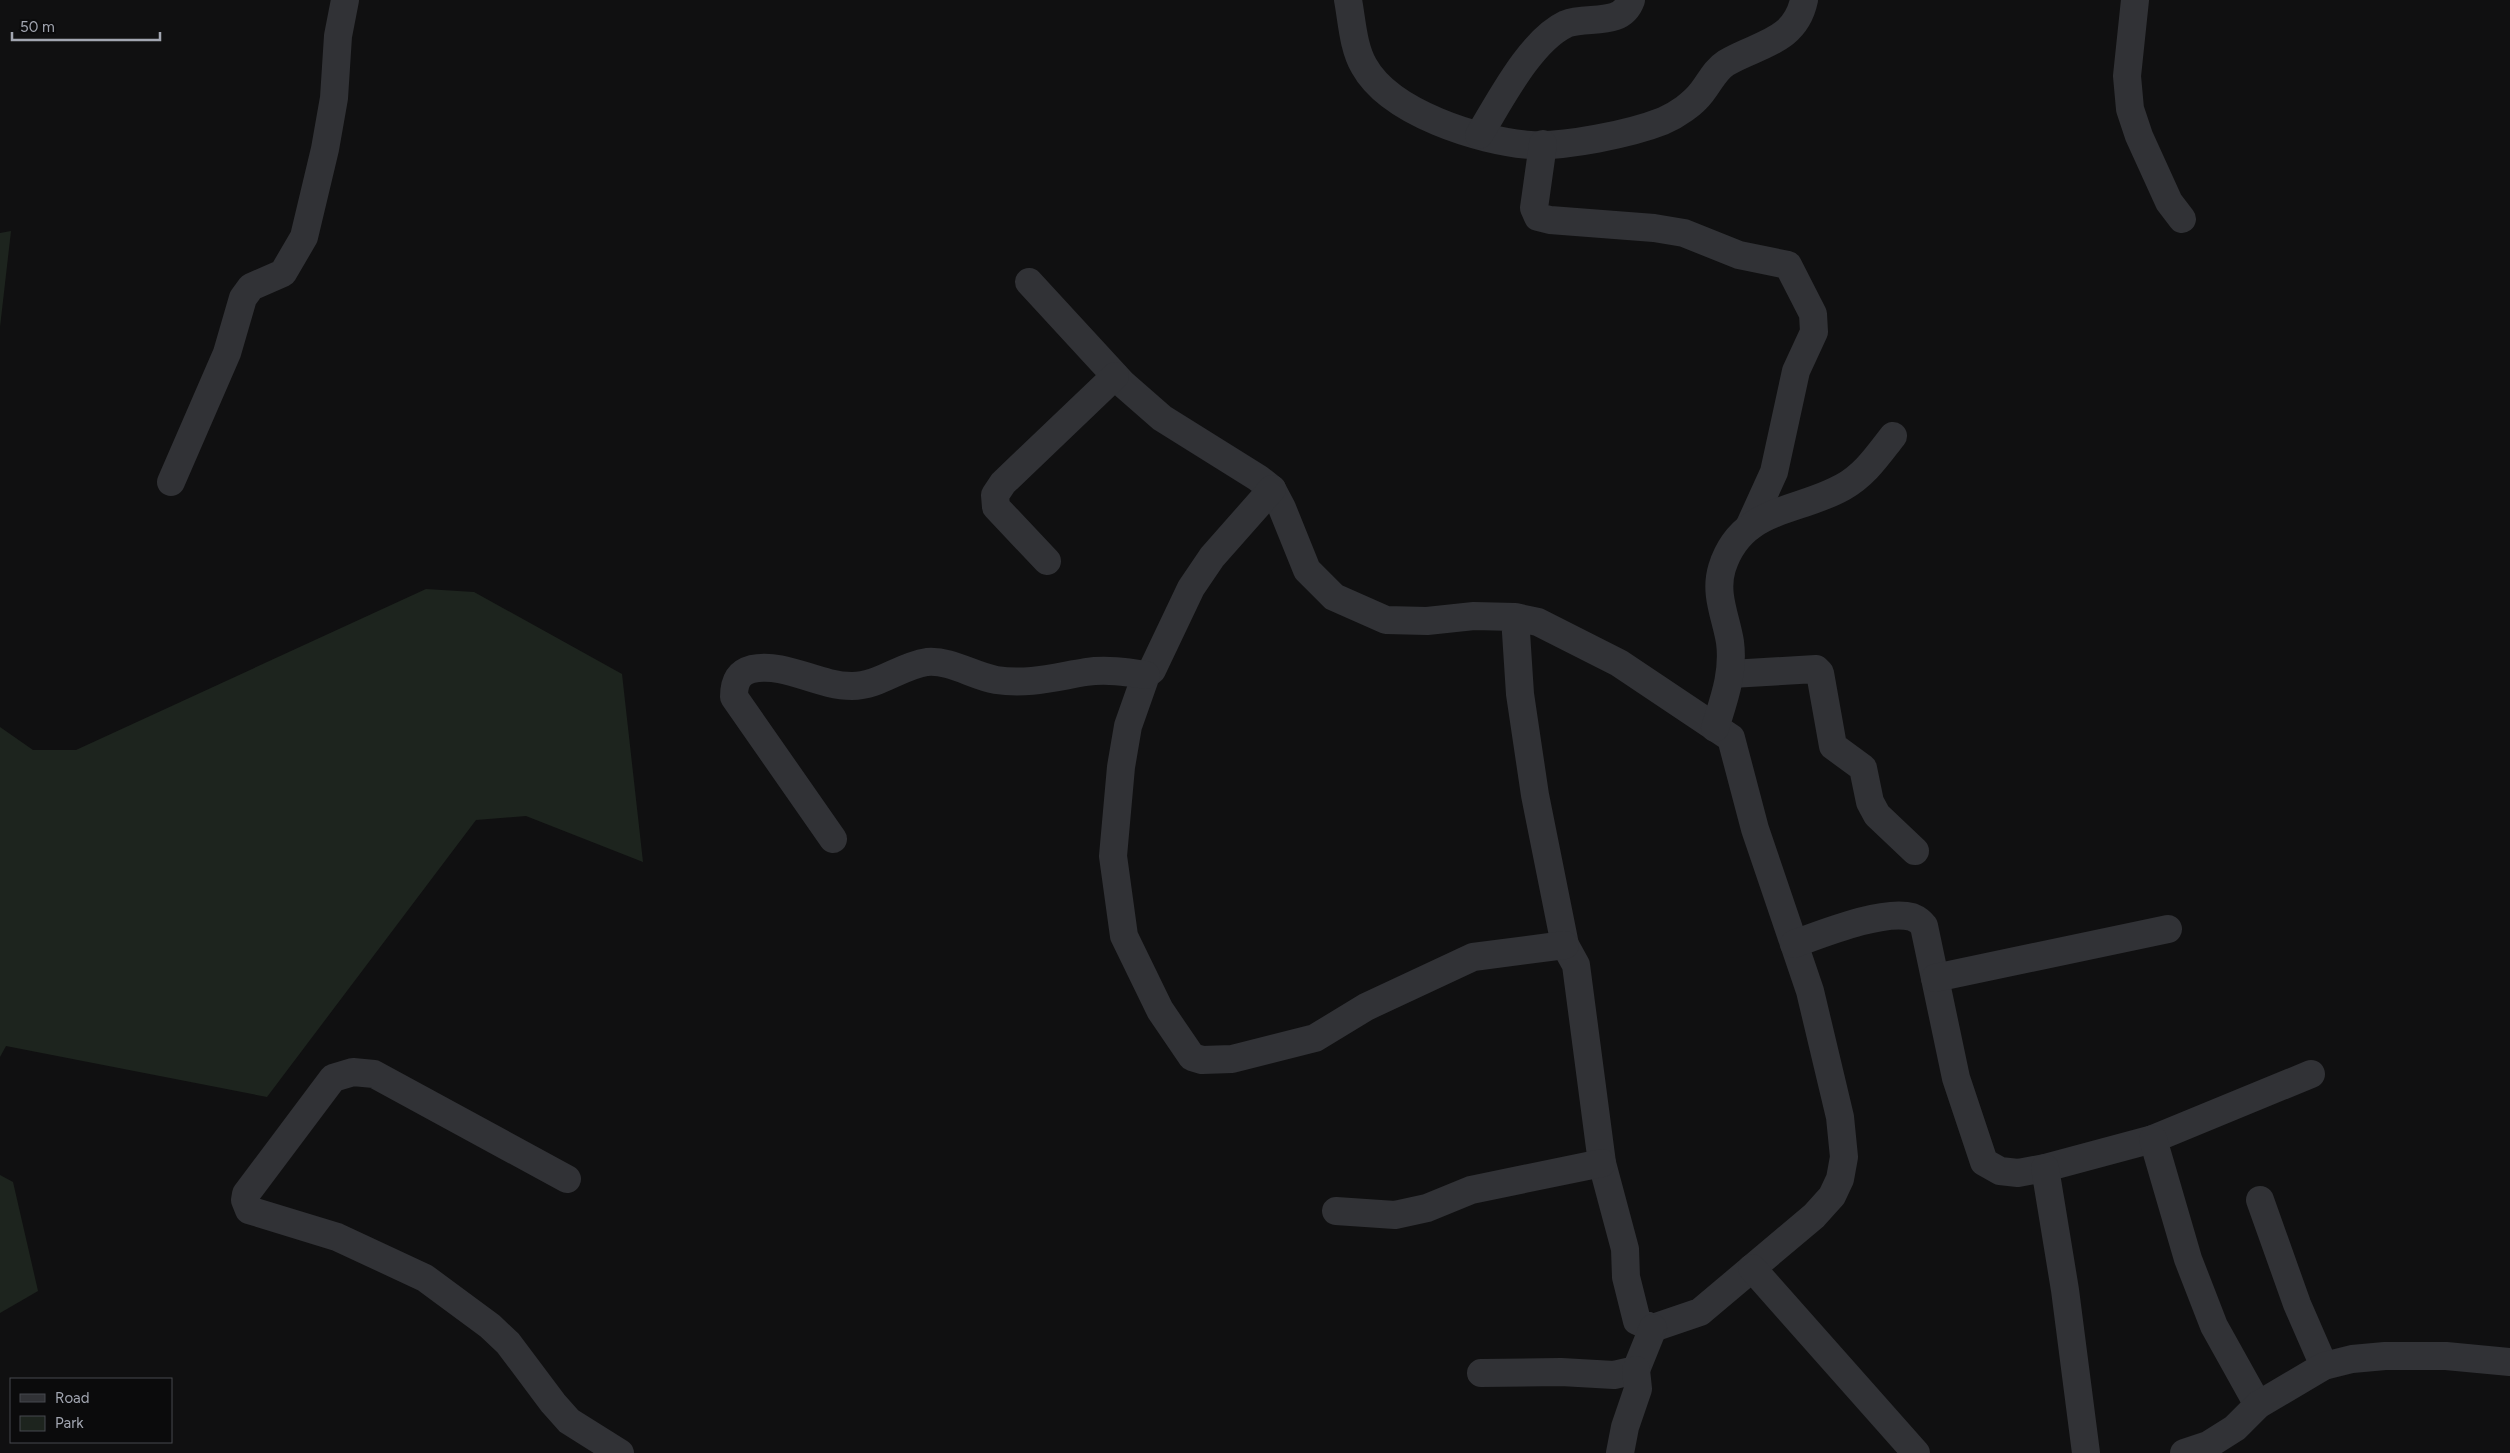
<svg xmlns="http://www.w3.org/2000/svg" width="2510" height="1453" viewBox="0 0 2510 1453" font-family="Figtree,sans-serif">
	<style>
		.green { fill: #1d241e }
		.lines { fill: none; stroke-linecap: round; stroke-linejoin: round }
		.minor { stroke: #313236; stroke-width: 28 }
	</style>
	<rect width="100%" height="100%" fill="#101011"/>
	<g class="green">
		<polygon points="11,231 0,327 0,233"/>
		<polygon points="426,589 474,592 622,674 643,862 526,816 476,820 267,1097 6,1046 0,1057 0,727 33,750 76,750"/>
		<polygon points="0,1175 13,1182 38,1291 0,1313"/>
	</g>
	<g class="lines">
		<g class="minor">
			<path d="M1348,0C1352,21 1353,47 1364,66C1390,113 1479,141 1530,145C1565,147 1630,134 1663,121C1677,115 1693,104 1702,92C1710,82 1715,70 1726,63C1757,44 1795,43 1804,0"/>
			<polyline points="2135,0 2127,76 2130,109 2139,136 2169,202 2182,219"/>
			<path d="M1479,135C1500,101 1530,41 1566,24C1587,15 1621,28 1631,0"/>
			<polyline points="1543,144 1534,208 1538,217 1550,220 1654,228 1684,233 1739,255 1788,265 1813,314 1814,332 1796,371 1774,472 1749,527"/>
			<polyline points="1029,282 1122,383 1162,418 1258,478 1272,489 1282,508 1307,570 1334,597 1386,620 1427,621 1474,616 1515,617 1538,622 1619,663 1731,738 1755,829 1810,991 1840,1117 1844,1157 1840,1179 1832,1196 1814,1216 1700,1312 1653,1328 1637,1321 1626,1277 1625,1249 1602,1163 1576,965 1565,945 1535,795 1520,694 1515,617"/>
			<polyline points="171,482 227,353 243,298 251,287 283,273 304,237 325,149 334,98 338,36 345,0"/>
			<polyline points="1272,489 1212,557 1191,588 1152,670 1146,675 1128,726 1121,767 1113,856 1124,936 1160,1010 1192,1057 1202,1060 1232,1059 1315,1038 1366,1007 1473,957 1565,945"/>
			<polyline points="1047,561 996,507 995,495 1003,483 1115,376"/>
			<polyline points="1731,674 1816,669 1820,673 1833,746 1863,768 1870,802 1877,815 1915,851"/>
			<path d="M1715,728C1724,699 1734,673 1730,642C1726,617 1714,594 1722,568C1741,507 1797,513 1843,487C1865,475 1878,455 1893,436"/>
			<path d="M833,839L734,697C734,684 737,673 752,669C786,662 817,686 852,686C879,686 900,666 927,662C951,660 973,676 996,680C1028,685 1055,677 1086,672C1106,669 1126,672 1146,675"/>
			<path d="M1794,944C1822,934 1883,909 1912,917C1917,919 1921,922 1924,926L1956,1078L1984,1162L2000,1171L2018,1173L2045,1168L2153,1139L2311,1074"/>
			<polyline points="1935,978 2168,929"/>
			<polyline points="2153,1139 2188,1259 2214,1326 2258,1405"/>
			<polyline points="2045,1168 2065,1290 2086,1453"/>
			<polyline points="567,1179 374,1074 353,1072 333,1078 246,1194 245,1200 249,1210 337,1237 425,1278 490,1326 508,1343 553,1403 569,1421 620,1453"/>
			<polyline points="2260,1200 2297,1304 2324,1366"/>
			<polyline points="1336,1211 1395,1215 1427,1208 1471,1190 1602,1163"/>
			<polyline points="1752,1268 1916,1453"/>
			<polyline points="1481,1373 1561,1372 1614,1375 1636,1370 1653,1328"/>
			<polyline points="1620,1453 1625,1427 1638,1389 1636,1370"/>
			<polyline points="2184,1453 2208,1445 2235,1428 2258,1405 2324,1366 2352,1359 2385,1356 2446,1356 2510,1362"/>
		</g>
	</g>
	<rect x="10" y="1378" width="162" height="65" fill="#0b0b0c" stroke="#47494e"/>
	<rect x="20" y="1394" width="25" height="8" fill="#313236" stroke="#47494e"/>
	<text x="55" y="1403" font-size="15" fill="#a2a6b1">Road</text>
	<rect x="20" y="1416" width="25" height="15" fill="#1d241e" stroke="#47494e"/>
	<text x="55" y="1428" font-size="15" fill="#a2a6b1">Park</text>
	<path d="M12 32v8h148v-8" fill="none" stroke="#a2a6b1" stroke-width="2.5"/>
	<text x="20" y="32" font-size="15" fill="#a2a6b1" stroke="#0b0b0c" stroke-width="4" paint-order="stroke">50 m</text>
</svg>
